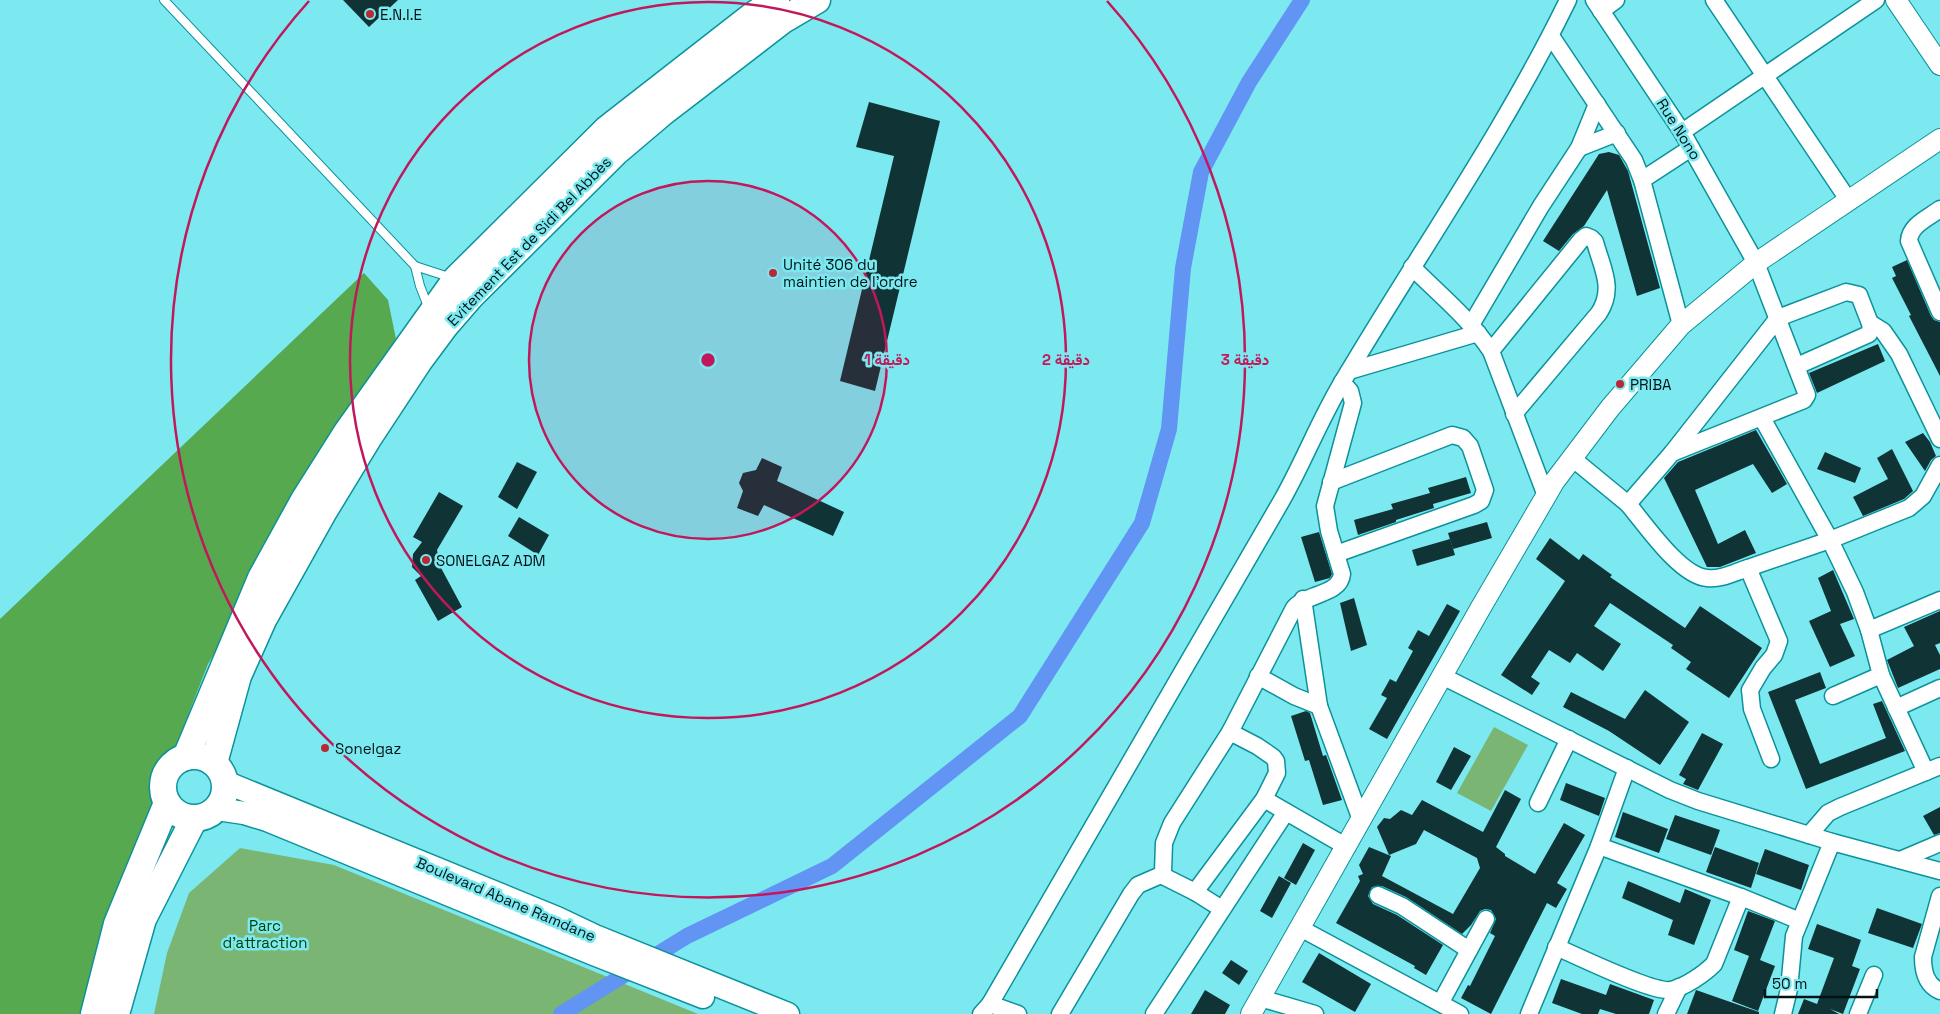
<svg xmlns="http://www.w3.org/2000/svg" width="1940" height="1014" viewBox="0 0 1940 1014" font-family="'Space Grotesk',Vazirmatn,sans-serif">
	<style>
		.green { fill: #7bb574 }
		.forest { fill: #56a94e }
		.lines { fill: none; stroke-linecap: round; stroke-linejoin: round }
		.canal { stroke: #6194f3; stroke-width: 16 }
		.building { fill: #103336 }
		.service-casing { stroke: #0c929a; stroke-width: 10 }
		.minor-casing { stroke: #0c929a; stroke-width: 19 }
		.tertiary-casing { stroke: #0c929a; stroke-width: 22 }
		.secondary-casing { stroke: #0c929a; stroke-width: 25 }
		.trunk-casing { stroke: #0c929a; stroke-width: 29 }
		.service { stroke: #fff; stroke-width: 8 }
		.minor { stroke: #fff; stroke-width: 16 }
		.tertiary { stroke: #fff; stroke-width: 20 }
		.secondary { stroke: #fff; stroke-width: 22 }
		.trunk { stroke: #fff; stroke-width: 26 }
		.ring { fill: none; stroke: #c2185b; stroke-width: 2.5 }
		.poi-dot { fill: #b92835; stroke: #7ce9f1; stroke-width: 2 }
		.labels { text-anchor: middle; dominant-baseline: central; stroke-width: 5; stroke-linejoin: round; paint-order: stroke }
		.poi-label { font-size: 15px; fill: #001416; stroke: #7ce9f1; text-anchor: start }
		.street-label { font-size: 15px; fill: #001416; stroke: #7ce9f1 }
		.park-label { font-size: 15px; fill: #034000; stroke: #7ce9f1 }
		.centre { fill: #c2185b; stroke: #7ce9f1; stroke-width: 2.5 }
		.ring-label { font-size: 15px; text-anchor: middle; font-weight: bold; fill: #c2185b; stroke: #7ce9f1; stroke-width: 5; stroke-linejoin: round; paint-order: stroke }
	</style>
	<rect width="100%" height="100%" fill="#7ce9f1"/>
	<g class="green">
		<polygon points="1494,727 1528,745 1491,811 1457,793"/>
		<polygon points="240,848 334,865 698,1014 154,1014 167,953 189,893"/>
	</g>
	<polygon class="forest" points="364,273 388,300 397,344 208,664 133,856 88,1014 0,1014 0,619"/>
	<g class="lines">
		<polyline class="canal" points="561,1014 687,936 832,866 1020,716 1142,523 1169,429 1183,268 1201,172 1249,82 1302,0"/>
	</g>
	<g class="building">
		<polygon points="343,0 398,0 369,27"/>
		<polygon points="869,102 940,121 875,391 840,381 894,156 856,147"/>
		<polygon points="1609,152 1619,155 1628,171 1660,288 1637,296 1607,190 1584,226 1573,234 1559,251 1543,241 1599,154"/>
		<polygon points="1907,260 1931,316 1934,320 1940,322 1940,376 1909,316 1911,315 1892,278 1896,276 1892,267"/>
		<polygon points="1878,344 1885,361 1817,393 1809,373"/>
		<polygon points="1756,430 1787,484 1772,493 1753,464 1695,490 1718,544 1745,530 1756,553 1720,567 1707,567 1664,478 1678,462"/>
		<polygon points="1923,433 1930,442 1936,456 1931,460 1925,471 1905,442"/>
		<polygon points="1892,449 1913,491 1904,499 1863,516 1853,497 1888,479 1877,458"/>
		<polygon points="1825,452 1861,468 1855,483 1817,469"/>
		<polygon points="762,458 782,467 777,481 844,512 833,536 764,505 758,516 737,508 743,491 739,483 743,473 756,470"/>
		<polygon points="517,462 537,472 517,509 498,497"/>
		<polygon points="1466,477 1471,493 1433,504 1434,508 1396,520 1396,522 1358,535 1354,520 1393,509 1391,504 1430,493 1428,488"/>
		<polygon points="439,492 463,506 437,550 440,566 462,607 438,621 415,580 421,576 412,567 413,554 422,542 413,537"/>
		<polygon points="519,517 549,535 538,555 508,536"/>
		<polygon points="1487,522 1492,538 1453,549 1448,533"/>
		<polygon points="1319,532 1332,574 1330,578 1315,582 1301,537"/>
		<polygon points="1550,538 1579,560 1583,554 1612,575 1610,577 1685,628 1700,606 1762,648 1729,698 1686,669 1691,662 1671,648 1673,645 1610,603 1594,626 1621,644 1603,671 1577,653 1570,663 1549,650 1531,677 1540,683 1532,695 1501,675 1565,581 1536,559"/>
		<polygon points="1450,539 1455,555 1417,566 1412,550"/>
		<polygon points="1833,570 1854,619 1840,624 1855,656 1830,667 1809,621 1831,611 1818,578"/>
		<polygon points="1354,598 1367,645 1351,651 1340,603"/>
		<polygon points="1447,604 1460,611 1387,739 1369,729 1387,698 1381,695 1390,679 1396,682 1413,651 1408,648 1418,630 1429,636"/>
		<polygon points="1940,611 1940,643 1935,645 1940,655 1940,669 1898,688 1887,660 1914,646 1904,627"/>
		<polygon points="1820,672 1826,688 1795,700 1820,764 1886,738 1873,704 1882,701 1905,751 1806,789 1768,692"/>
		<polygon points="1645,690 1689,722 1660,765 1609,731 1563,707 1571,692 1625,719"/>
		<polygon points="1306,711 1310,713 1323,756 1326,755 1342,800 1323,805 1309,760 1305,761 1291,716"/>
		<polygon points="1702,733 1723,744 1698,790 1683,784 1686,779 1679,775"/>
		<polygon points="1454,747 1471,756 1451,790 1436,782"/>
		<polygon points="1566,783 1605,798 1599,816 1560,800"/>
		<polygon points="1505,790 1521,799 1496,847 1505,854 1505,856 1535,874 1564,823 1585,835 1557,883 1567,889 1556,908 1547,903 1491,1014 1461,998 1468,985 1470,986 1495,936 1490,933 1496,919 1491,910 1485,909 1480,911 1471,925 1462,934 1406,897 1382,886 1372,887 1368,896 1373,904 1397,915 1443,945 1426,975 1414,968 1415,966 1336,923 1360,881 1358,876 1363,874 1359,865 1369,847 1391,856 1382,876 1453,914 1480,868 1477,858 1424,830 1416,844 1389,855 1377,827 1384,818 1390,819 1401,810 1412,815 1422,800 1483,832"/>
		<polygon points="1940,807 1940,833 1934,835 1923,816"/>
		<polygon points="1623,812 1668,829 1659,853 1615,837"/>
		<polygon points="1675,815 1720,830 1711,855 1666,839"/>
		<polygon points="1303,843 1315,850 1296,885 1284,878"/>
		<polygon points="1715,847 1759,863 1751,888 1706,872"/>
		<polygon points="1765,849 1809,865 1801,890 1756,874"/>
		<polygon points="1279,876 1291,883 1272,918 1260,911"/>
		<polygon points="1628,881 1680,903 1685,889 1711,900 1694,945 1668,935 1673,920 1622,898"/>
		<polygon points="1877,908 1922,924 1913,948 1868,933"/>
		<polygon points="1748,911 1775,921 1760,960 1775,966 1758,1011 1732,1001 1749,956 1734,950"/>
		<polygon points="1817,924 1861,940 1852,966 1860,969 1843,1014 1830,1009 1839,1014 1798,1014 1804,999 1817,1004 1834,958 1808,949"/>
		<polygon points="1319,953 1371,984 1355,1012 1302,982"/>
		<polygon points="1231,960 1248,971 1239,985 1222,973"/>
		<polygon points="1561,979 1606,995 1610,984 1654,1000 1649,1014 1616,1014 1600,1009 1598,1014 1582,1014 1552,1003"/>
		<polygon points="1205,990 1230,1005 1225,1014 1191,1014"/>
		<polygon points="1696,990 1759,1012 1759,1014 1687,1014"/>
	</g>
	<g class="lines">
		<g class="service-casing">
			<g id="service">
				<polyline points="164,0 415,266"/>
				<polyline points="429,309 420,286 415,266 452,278"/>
			</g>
		</g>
		<g class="minor-casing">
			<g id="minor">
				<polyline points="1594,0 1682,132 1756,263 1807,395 1804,400 1672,453"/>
				<polyline points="1714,0 1849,201"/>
				<polyline points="1601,11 1616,0"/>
				<polyline points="1551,36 1634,160 1642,180 1681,325"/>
				<polyline points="1682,132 1876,0"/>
				<polyline points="1579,148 1617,133"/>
				<polyline points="1642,180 1691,148"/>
				<path d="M1940,209C1928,218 1910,225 1909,241L1940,312"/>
				<path d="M1412,267C1439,294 1470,319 1491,351L1546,496"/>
				<polyline points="1870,323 1883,331 1899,354 1940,439"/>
				<polyline points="1471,325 1541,206 1579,148 1597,104"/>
				<path d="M1491,351L1581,240L1586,236L1591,238L1595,242C1602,268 1615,288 1599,313L1514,414"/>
				<polyline points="1349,371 1478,333"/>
				<polyline points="1762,418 1830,540 1855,592 1869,630 1881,675 1926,772"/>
				<polyline points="1572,458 1628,504 1672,453 1778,318 1846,292 1859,295 1871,326 1869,334 1797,366"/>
				<polyline points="1331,482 1452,435 1463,438 1470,446 1485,490 1481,501 1474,505 1336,554"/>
				<path d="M1628,504C1645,524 1680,576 1707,578C1721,580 1735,572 1748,568"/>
				<polyline points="1303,599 1319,706 1361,820"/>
				<polyline points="1869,630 1940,600"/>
				<polyline points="1258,676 1294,696 1319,706"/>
				<polyline points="1442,676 1670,790 1698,801 1832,842 1940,871"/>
				<polyline points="1833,696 1881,675"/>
				<polyline points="1896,708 1940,688"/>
				<polyline points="1771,759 1752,709 1750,690 1763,668 1774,655 1779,641 1748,568 1830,540 1909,508 1923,496 1940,465"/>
				<polyline points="1264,799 1347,847"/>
				<polyline points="1538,803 1569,739"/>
				<polyline points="1809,835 1828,813 1840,807 1940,766"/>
				<polyline points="1599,846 1741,897 1800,921"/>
				<polyline points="1900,860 1940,843"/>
				<polyline points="1161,875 1195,892 1222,909"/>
				<polyline points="1195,892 1264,799 1277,773 1276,761 1273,757 1257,746 1230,732"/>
				<polyline points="1378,895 1402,906 1469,950"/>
				<path d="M1940,896L1923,957C1923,972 1926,985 1940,991"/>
				<polyline points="1300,928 1460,1014"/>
				<path d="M1556,947C1578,956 1652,993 1671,990C1685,987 1704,974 1714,964L1741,897"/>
				<polyline points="1260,998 1315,1014"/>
				<polyline points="1441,1002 1486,919"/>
				<polyline points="990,1004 1018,1014"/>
				<path d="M981,1014L990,1004C1089,836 1186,668 1282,500C1304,461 1320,419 1343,381C1418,254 1504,132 1568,0"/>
				<path d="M1060,1014L1131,894L1138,885L1161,875L1163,872L1164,843L1172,823L1230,732L1294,608C1307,593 1340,595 1342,574L1329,531L1325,506L1353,403L1350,391L1342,382"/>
				<polyline points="1154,1014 1286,812"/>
				<polyline points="1529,1014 1599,846 1627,768"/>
				<polyline points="1666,1014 1679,987"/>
				<polyline points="1783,1014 1789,989 1794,936 1832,842"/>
				<polyline points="1858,1014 1874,975"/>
			</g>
		</g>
		<g class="tertiary-casing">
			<g id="tertiary">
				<polyline points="1896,0 1940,65"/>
				<polyline points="1251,1014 1480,609 1546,496 1554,482 1610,408 1681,325 1756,263 1940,139"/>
			</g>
		</g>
		<g class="secondary-casing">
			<g id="secondary">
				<polyline points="225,782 557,918 595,936 788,1014"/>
				<polyline points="217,809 244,813 267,820 591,953 703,997"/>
			</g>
		</g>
		<g class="trunk-casing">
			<g id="trunk">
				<circle cx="194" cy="787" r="31"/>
				<polyline points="186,757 261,578 304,500 347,432 456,279 607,129 752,16 776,0"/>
				<polyline points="214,763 238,676 263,620 324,511 369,437 419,361 445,326 471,296 616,152 662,113 783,20 817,0"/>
				<polyline points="94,1014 117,924 167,803"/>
				<polyline points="116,1014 143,919 194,819"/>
			</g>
		</g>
		<use href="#service" class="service"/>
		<use href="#minor" class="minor"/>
		<use href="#tertiary" class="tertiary"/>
		<use href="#secondary" class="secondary"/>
		<use href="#trunk" class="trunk"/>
	</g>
	<circle cx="708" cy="360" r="179" fill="#c2185b" fill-opacity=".12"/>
	<g class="ring">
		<circle cx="708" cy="360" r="179"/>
		<circle cx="708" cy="360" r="358"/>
		<path d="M1107 1A537 537 0 1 1 309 1"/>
	</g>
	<g class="poi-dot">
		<circle cx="370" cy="14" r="5"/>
		<circle cx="773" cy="273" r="5"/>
		<circle cx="1620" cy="384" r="5"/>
		<circle cx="426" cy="560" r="5"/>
		<circle cx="325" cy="748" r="5"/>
	</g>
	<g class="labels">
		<g class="poi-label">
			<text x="380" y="14">E.N.I.E</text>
			<text x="783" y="264">Unité 306 du<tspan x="783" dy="17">maintien de l'ordre</tspan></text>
			<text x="1630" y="384">PRIBA</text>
			<text x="436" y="560">SONELGAZ ADM</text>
			<text x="335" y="748">Sonelgaz</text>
		</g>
		<g class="street-label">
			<text transform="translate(1679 129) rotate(58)">Rue Nono</text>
			<text transform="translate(529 241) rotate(-46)">Evitement Est de Sidi Bel Abbès</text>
			<text transform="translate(506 899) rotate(23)">Boulevard Abane Ramdane</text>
		</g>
		<g class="park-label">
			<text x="265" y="925">Parc<tspan x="265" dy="17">d'attraction</tspan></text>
		</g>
	</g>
	<circle cx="708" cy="360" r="8" class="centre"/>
	<g class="ring-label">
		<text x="887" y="365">1 دقيقة</text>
		<text x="1066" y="365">2 دقيقة</text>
		<text x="1245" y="365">3 دقيقة</text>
	</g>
	<path d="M1765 989v8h112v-8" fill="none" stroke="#001416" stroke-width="2.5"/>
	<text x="1772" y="989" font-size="15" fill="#001416" stroke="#7ce9f1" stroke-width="4" paint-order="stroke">50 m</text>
</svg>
